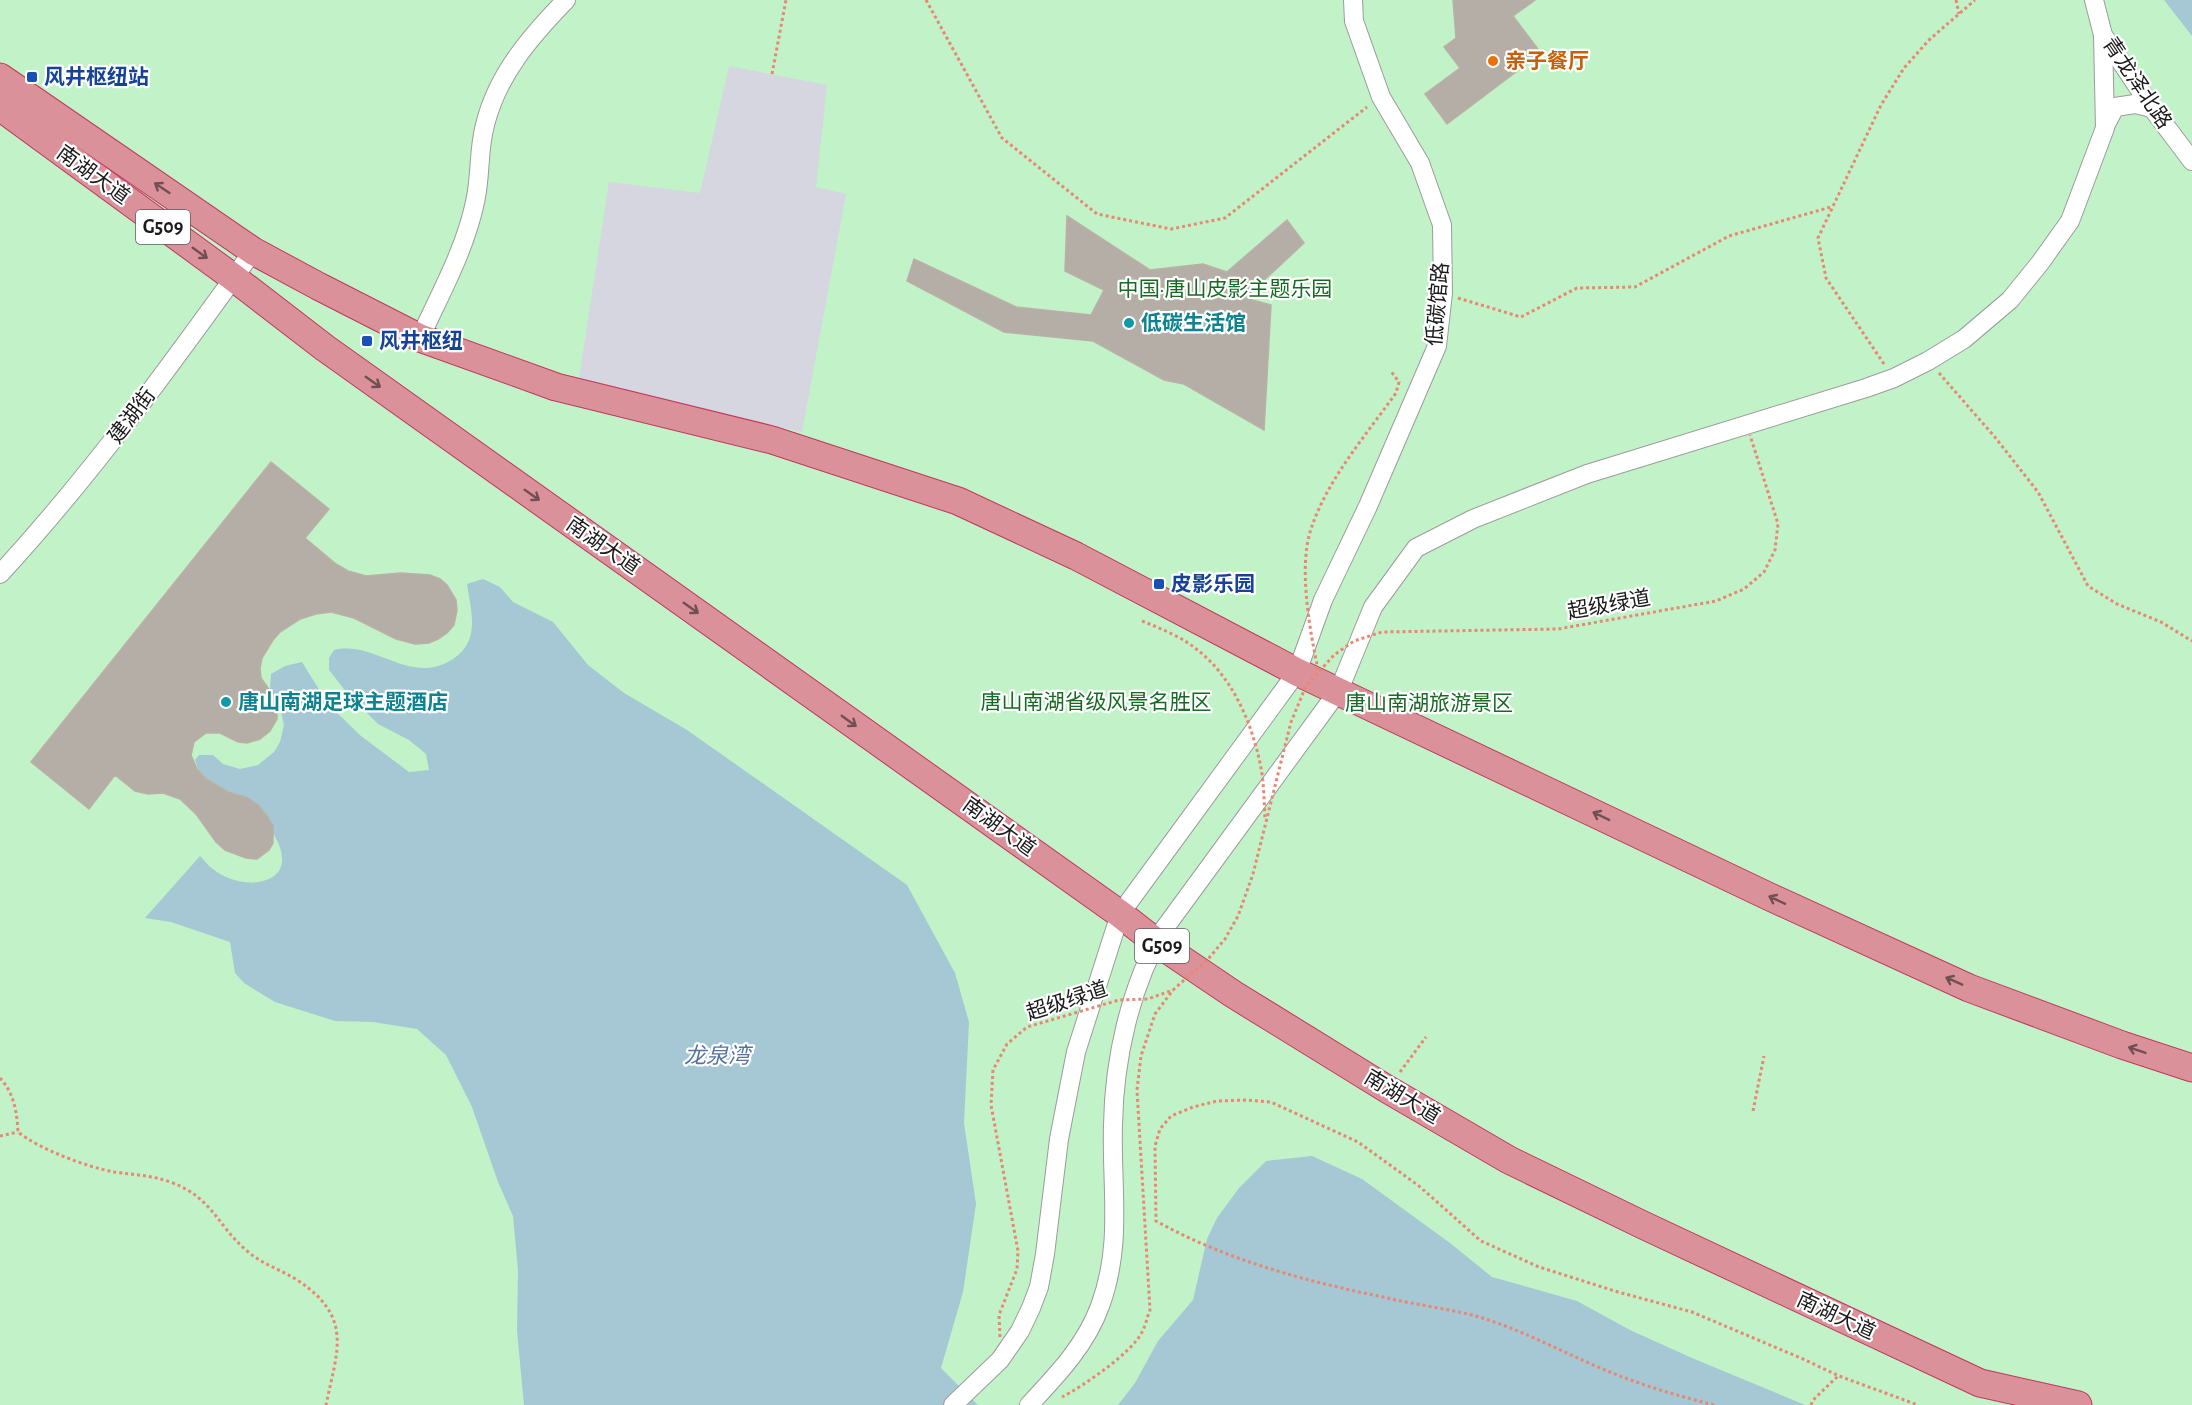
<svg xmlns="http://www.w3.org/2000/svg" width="2192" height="1405" viewBox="0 0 2192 1405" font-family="'Alegreya Sans','Noto Sans SC',sans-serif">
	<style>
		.park { fill: #c1f2c8 }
		.plaza { fill: #d6d6e0 }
		.water { fill: #a6c7d4 }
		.building { fill: #b4aea7; stroke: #bbb0a5; stroke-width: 1.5 }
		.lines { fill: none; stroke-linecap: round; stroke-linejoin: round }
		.minor-casing { stroke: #9c9c9c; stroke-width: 20 }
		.highway-casing { stroke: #c0375e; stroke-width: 29 }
		.path { stroke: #e98775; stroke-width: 3; stroke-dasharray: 3 3; stroke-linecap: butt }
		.minor { stroke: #fff; stroke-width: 18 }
		.highway { stroke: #db919a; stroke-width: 27 }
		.path-bridge { stroke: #e98775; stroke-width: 3; stroke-dasharray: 3 3; stroke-linecap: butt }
		.oneway { stroke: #715054 }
		.food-dot { fill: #e8710a; stroke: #fff; stroke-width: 2 }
		.transit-dot { fill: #1a4fb4; stroke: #fff; stroke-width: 2 }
		.culture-dot { fill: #0f9aa8; stroke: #fff; stroke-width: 2 }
		.labels { text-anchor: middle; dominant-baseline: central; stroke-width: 4.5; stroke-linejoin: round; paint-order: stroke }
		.shield { fill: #fff; stroke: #5f5f5f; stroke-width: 1.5 }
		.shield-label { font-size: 20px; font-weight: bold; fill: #1b1b1b }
		.food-label { font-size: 21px; font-weight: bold; fill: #c56008; stroke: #fff; text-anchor: start }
		.transit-label { font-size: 21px; font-weight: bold; fill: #164399; stroke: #fff; text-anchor: start }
		.street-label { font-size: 21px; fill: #1b1b1b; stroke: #fff }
		.park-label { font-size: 21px; fill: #176a23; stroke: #fff }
		.culture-label { font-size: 21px; font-weight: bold; fill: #0d838f; stroke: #fff; text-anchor: start }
		.water-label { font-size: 22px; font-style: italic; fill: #53749e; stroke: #fff }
	</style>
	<rect width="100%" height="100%" fill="#ebe8e1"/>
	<rect class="park" x="0" y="0" width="2192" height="1405"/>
	<polygon class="plaza" points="729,66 827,85 816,187 846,194 802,432 719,414 579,378 609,182 700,193"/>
	<g class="water">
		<polygon points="2164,0 2192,0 2192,36"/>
		<path d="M483,579L500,587L513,602L553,622L588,665L624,693L687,730L907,885L955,973L969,1022L964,1123L976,1204L963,1292L941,1368L978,1405H524L517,1331L518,1270L513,1216L498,1182L472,1107L446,1055L417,1029L373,1022L335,1021L275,1002L244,983L235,973L230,942L171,922L145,918L200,856C204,860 208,866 213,869C228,882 257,888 274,876C296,859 268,822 253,809C240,798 216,793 205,781C200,776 197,766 195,760L199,755H213L223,764L240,769L258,765L274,752L280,742L284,725L281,712L270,689L271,674L285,666L302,662L328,704L361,736L409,772L429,770L426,754L409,740L378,724L347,693L329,670V658L334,650C376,640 410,687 453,659C481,641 471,611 467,584Z"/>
		<polygon points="1312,1156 1362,1179 1450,1243 1492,1277 1577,1301 1630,1330 1692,1358 1805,1405 1118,1405 1135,1383 1158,1341 1193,1300 1207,1239 1217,1218 1239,1188 1266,1161"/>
	</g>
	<g class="building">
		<polygon points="1453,0 1535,0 1513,16 1541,53 1447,124 1425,94 1460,68 1444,47 1456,38"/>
		<polygon points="1067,216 1150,270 1203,264 1227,272 1287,220 1304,243 1245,298 1271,305 1264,430 1184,384 1164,380 1093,341 1004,332 907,281 914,259 1016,307 1091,315 1104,290 1065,271"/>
		<polygon points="271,462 329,509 305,538 336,564 348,571 366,576 401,573 430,575 440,579 447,585 456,600 457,610 454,625 447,633 438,639 429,643 415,644 396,639 354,618 331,612 316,614 300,619 280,632 273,640 262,658 260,668 261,678 273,695 277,708 277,719 270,731 260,739 247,743 238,742 220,733 206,733 194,742 191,755 197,769 206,779 228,792 248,798 258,805 267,816 273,826 273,843 269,850 257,859 246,858 225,850 216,842 196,814 180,799 163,793 148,794 135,791 115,775 89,809 31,762"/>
	</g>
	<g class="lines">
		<g class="minor-casing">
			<g id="minor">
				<polyline points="2094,0 2103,35 2152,108 2192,161"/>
				<polyline points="2105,126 2115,107 2135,104 2152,108"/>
				<path d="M420,338C440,294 465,250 475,202C481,177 478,150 485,125C497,75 531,36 566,0"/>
				<path d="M0,574C93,473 173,362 253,251"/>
				<polyline points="953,1405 1000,1360 1020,1331 1031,1308 1039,1287 1045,1254 1059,1139 1076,1052 1120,914 1297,672 1323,600 1368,506 1437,346 1443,293 1442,225 1420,163 1381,97 1354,21 1353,0"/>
				<path d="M1029,1405C1057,1375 1086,1345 1100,1306C1123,1244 1111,1188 1113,1125C1114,1060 1130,986 1164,929L1339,690L1373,607L1416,548L1473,519L1587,474L1866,388L1894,378L1928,361L1964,339L2010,300L2040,263L2070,221L2105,128L2103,35"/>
			</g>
		</g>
		<g class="highway-casing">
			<g id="highway">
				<polyline points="0,77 253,251 318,286 420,338 556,387 772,440 958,501 1076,556 1297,672 1770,897 1969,988 2122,1045 2192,1068"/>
				<polyline points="0,107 234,278 325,348 1120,914 1156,942 1233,994 1387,1089 1509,1160 1643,1225 1980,1383 2078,1405"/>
			</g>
		</g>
		<g class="path">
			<polyline points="926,0 1002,138 1097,214 1171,229 1225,218 1367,107"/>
			<polyline points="1956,0 1959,14"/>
			<polyline points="772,74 786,0"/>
			<polyline points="1458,298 1521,317 1577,288 1635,287 1729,236 1831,207"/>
			<polyline points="1884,364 1826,278 1818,238 1881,105 1904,68 1930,39 1975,0"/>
			<polyline points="1939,373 1994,436 2038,492 2088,586 2117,604 2161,622 2192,641"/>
			<polyline points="1400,1072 1426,1037"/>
			<path d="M0,1078C14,1093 17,1112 18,1132C39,1149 87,1167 114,1172C135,1175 152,1175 173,1183C213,1199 217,1225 246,1250C261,1264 280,1269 297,1280C354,1317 337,1351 326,1405"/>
			<polyline points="1753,1111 1764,1056"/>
			<polyline points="0,1136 18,1132"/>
			<path d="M1062,1397C1082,1387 1133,1352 1142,1332C1146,1325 1147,1317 1150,1310L1137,1090L1141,1056L1155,1014L1173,990"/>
			<path d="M1714,1405C1679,1396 1644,1386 1610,1372C1565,1354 1520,1328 1472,1315C1443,1308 1412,1304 1383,1297C1305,1281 1226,1260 1156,1221L1155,1146L1160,1129L1171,1116L1193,1107L1217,1101L1247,1100L1271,1102L1358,1142L1419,1186L1481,1241L1539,1267L1618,1292L1692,1312L1803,1359L1839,1376L1918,1405"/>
			<polyline points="1811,1405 1813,1400 1838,1376"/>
		</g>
		<use href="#minor" class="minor"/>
		<use href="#highway" class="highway"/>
		<g class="path-bridge">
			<path d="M1142,621C1152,625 1162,629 1172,634C1223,658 1249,711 1260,763C1264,781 1264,800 1265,818"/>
			<path d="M1318,670C1310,630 1298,568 1311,529C1327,480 1366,435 1396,393L1399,382L1390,370"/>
			<polyline points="1000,1337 999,1315 1017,1269 1018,1251 991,1105 993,1070 1007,1044 1027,1027 1119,1000 1148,999 1173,990 1209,958 1225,939 1238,916 1253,874 1291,722 1306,686 1334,655 1354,641 1382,632 1558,629 1716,601 1744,589 1764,572 1775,550 1778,524 1750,435"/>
		</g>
	</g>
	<defs><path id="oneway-shaft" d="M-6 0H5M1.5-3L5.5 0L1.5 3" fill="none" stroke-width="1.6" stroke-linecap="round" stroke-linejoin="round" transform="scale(1.5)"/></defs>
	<g class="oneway">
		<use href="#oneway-shaft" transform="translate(162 188) rotate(-146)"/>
		<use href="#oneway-shaft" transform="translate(200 253) rotate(36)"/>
		<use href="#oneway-shaft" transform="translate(373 382) rotate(35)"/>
		<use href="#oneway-shaft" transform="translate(532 495) rotate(35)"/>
		<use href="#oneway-shaft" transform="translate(691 608) rotate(35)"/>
		<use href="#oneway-shaft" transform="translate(849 721) rotate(36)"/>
		<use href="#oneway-shaft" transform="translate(1601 816) rotate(-154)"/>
		<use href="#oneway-shaft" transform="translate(1777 900) rotate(-155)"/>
		<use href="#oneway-shaft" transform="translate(1954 981) rotate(-156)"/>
		<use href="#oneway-shaft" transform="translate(2137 1050) rotate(-161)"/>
	</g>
	<circle class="food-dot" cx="1493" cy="61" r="6"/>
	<g class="transit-dot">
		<rect x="26" y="71" width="12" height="12" rx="3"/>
		<rect x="361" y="335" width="12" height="12" rx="3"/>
		<rect x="1153" y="578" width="12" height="12" rx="3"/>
	</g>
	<g class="culture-dot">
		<circle cx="1129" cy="323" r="6"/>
		<circle cx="226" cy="702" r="6"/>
	</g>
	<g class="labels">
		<g class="shield">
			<rect x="136" y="210" width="54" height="34" rx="4.5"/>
			<rect x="1135" y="929" width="54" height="34" rx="4.5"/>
		</g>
		<g class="shield-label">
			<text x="163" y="227">G509</text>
			<text x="1162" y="946">G509</text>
		</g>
		<g class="food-label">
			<text x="1505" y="61">亲子餐厅</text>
		</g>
		<g class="transit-label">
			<text x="44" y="77">风井枢纽站</text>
			<text x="379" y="341">风井枢纽</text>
			<text x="1171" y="584">皮影乐园</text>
		</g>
		<g class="street-label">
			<text transform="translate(2137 83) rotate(56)">青龙泽北路</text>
			<text transform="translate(93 175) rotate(36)">南湖大道</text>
			<text transform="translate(1438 304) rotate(-85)">低碳馆路</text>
			<text transform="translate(132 416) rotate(-53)">建湖街</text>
			<text transform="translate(603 546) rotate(35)">南湖大道</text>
			<text transform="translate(1609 605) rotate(-10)">超级绿道</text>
			<text transform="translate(999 827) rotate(36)">南湖大道</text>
			<text transform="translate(1067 1001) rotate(-18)">超级绿道</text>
			<text transform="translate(1402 1097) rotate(31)">南湖大道</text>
			<text transform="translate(1836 1316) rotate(25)">南湖大道</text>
		</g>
		<g class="park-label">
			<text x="1225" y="289">中国·唐山皮影主题乐园</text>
			<text x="1096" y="702">唐山南湖省级风景名胜区</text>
			<text x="1429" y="703">唐山南湖旅游景区</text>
		</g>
		<g class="culture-label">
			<text x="1141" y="323">低碳生活馆</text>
			<text x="238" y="702">唐山南湖足球主题酒店</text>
		</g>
		<g class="water-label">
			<text x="717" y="1056">龙泉湾</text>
		</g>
	</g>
</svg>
